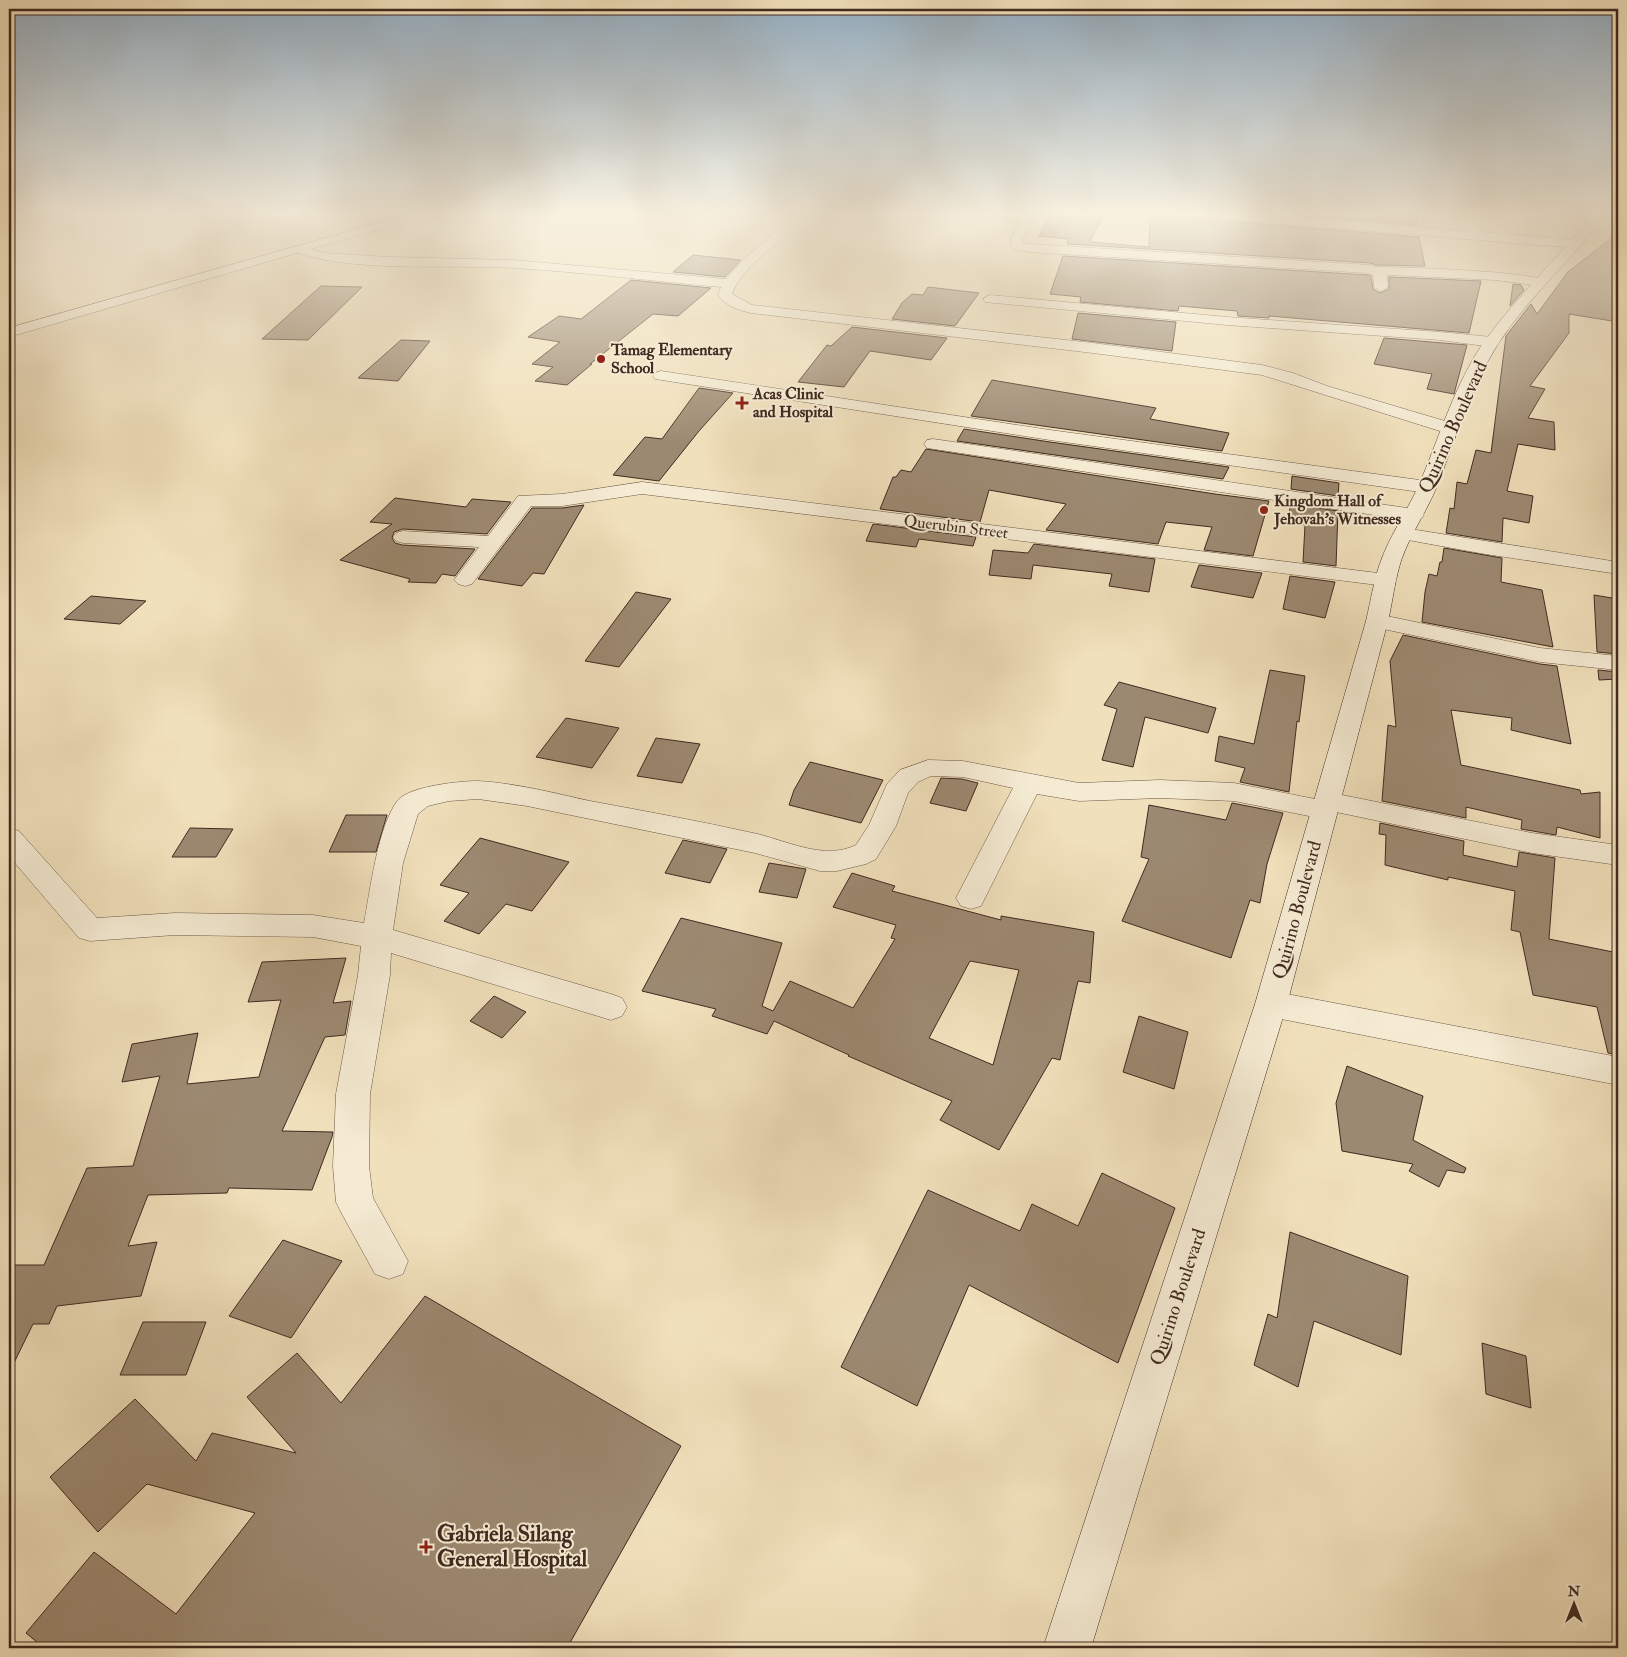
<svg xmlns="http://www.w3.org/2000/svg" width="1627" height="1657" viewBox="0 0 1627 1657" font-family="'IM FELL Double Pica',serif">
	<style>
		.building { fill: #9c8971; stroke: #402a20; fill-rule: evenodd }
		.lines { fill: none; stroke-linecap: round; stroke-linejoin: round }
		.minor-casing { stroke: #6c5847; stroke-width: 1 }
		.secondary-casing { stroke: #402a20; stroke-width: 1 }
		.minor { fill: #f5ebd3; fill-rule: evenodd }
		.secondary { fill: #f5ebd3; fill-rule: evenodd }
		.poi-dot { fill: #8f2418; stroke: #f5ebd3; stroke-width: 2 }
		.labels { text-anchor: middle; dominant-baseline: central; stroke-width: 4; stroke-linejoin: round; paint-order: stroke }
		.far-poi-label { font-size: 16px; font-weight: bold; fill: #402a20; stroke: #f5ebd3; text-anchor: start }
		.far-street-label { font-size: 16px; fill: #402a20; stroke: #f5ebd3 }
		.street-label { font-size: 19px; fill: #402a20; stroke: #f5ebd3 }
		.near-poi-label { font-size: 22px; font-weight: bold; fill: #402a20; stroke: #f5ebd3; text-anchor: start }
	</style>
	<rect width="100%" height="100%" fill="#f0e0bb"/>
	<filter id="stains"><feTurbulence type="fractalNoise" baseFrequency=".004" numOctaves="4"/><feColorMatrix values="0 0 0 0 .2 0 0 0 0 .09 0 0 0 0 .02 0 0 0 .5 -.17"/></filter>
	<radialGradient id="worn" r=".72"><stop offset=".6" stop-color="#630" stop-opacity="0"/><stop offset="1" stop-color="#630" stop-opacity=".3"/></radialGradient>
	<g class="building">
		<polygon points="1058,212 1105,212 1090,242 1149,247 1150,212 1180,212 1188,218 1419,237 1425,266 1377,265 1370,263 1067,244 1069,239 1039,236 1050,213"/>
		<polygon points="1257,212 1415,212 1417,225"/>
		<polygon points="1618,233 1618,322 1569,314 1569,333 1530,386 1545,389 1528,418 1554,422 1555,450 1518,444 1507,491 1533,496 1529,523 1503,518 1502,542 1446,533 1450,508 1454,509 1457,482 1467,484 1476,450 1491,453 1506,336 1531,304 1537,314 1568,272"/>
		<polygon points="693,255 741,260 725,277 673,272"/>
		<polygon points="1063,256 1368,275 1371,276 1373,289 1380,293 1389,289 1389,277 1481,281 1469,333 1269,316 1269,318 1238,316 1237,311 1179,306 1178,311 1080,302 1081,297 1050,294"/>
		<polygon points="631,280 711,288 678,316 653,314 590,364 592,364 567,385 535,381 553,367 532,364 560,342 528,337 559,316 581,319"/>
		<polygon points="1513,284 1521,285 1524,290 1510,306"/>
		<polygon points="321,286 362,287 308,340 262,339"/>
		<polygon points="928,287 979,293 955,326 892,319 902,303 912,294 923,295"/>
		<polygon points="1078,313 1176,322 1172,351 1072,339"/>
		<polygon points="852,327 947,338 931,360 870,351 844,387 798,382 827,345 831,346"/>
		<polygon points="1384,338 1467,345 1454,394 1427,389 1432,374 1374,364"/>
		<polygon points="401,340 430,341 398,381 358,378"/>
		<polygon points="992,380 1156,408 1150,419 1229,433 1222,451 971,416"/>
		<polygon points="699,388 733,393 699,431 659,481 613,475 645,437 662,439"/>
		<polygon points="964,429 1050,442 1229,467 1223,479 957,441"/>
		<polygon points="926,449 1215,494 1269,501 1253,556 1204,550 1212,527 1166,522 1158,544 1046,530 1066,504 989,490 980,522 880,509 893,477 896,477 901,470 911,472"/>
		<polygon points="1292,476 1339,483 1338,496 1291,489"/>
		<polygon points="395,498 466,507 472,499 511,502 487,534 403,529 394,532 392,538 395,543 402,545 475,549 455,576 442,574 436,583 408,582 410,579 340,560 392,524 370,522"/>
		<polygon points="1290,504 1338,511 1336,566 1303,562 1305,525 1289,522"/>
		<polygon points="584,505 544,574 533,573 522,586 478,579 532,508 562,508"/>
		<polygon points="873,524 976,537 973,546 919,539 916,547 866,541"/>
		<polygon points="1034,544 1155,559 1149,592 1109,586 1112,574 1033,565 1031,579 989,575 993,550 1028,553"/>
		<polygon points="1444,548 1502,558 1501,582 1542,590 1553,647 1422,622 1425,592 1429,574 1437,576 1440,562 1442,562"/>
		<polygon points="1199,565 1262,573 1253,598 1191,587"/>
		<polygon points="1290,576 1335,582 1325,618 1283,609"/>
		<polygon points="636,592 671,599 619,667 585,661"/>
		<polygon points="1594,595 1618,599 1618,654 1597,652"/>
		<polygon points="91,596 146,601 120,624 64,619"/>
		<polygon points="1403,635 1540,664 1557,666 1571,744 1511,730 1512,718 1451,710 1461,765 1580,790 1581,794 1600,792 1600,838 1557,827 1556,835 1521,829 1522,820 1466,807 1466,818 1382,801 1388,725 1396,727 1390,661"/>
		<polygon points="1270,670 1305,676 1299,722 1297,721 1289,792 1240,782 1245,768 1215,761 1219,736 1254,744"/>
		<polygon points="1598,670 1618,672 1618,679 1599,680"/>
		<polygon points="1119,682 1216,708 1208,733 1145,717 1133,767 1102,760 1117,709 1104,705"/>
		<polygon points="566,718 619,728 592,768 536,757"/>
		<polygon points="656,738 700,744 682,783 637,776"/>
		<polygon points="810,762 883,780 861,823 789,805 794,790"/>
		<polygon points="941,778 962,779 978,783 966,811 930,803"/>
		<polygon points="1232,803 1283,813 1267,864 1260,903 1250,900 1231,958 1122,921 1149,859 1141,857 1149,805 1226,820"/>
		<polygon points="346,815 387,815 376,852 329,852"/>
		<polygon points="1380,823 1464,841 1463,855 1517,867 1519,852 1555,858 1549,939 1618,953 1618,1055 1608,1053 1597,1007 1533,995 1520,932 1511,930 1515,891 1448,877 1448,880 1385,865 1386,835 1379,834"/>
		<polygon points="190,828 233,829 216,857 172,857"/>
		<polygon points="480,838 569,862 532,911 506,904 479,934 444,921 469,893 440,885"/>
		<polygon points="683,840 727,849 710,883 665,873"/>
		<polygon points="769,863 806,869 797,898 759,892"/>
		<path d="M852,873L895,886L892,891L1001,920V916L1094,932L1090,983L1078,981L1060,1060L1052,1058L999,1150L940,1120L952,1101L848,1056L849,1055L774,1021L767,1034L712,1016L716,1009L642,991L681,918L782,943L762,1006L773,1011L790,981L853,1008L895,939L891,938L896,925L833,907ZM970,961L1019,970L993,1065L929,1038Z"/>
		<polygon points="346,958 333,1003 351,1001 345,1035 325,1037 282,1131 333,1132 332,1137 312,1190 229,1188 227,1193 148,1195 128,1246 157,1242 141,1296 57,1306 49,1324 33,1324 9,1373 9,1277 15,1265 44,1265 87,1168 133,1166 160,1076 122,1082 132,1044 198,1033 187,1084 259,1077 281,1000 248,1002 262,962"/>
		<polygon points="494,996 526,1012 502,1038 470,1021"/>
		<polygon points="1139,1016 1188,1032 1174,1089 1123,1072"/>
		<polygon points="1347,1066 1423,1096 1413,1140 1466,1168 1464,1173 1447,1170 1439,1187 1409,1171 1413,1164 1342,1151 1336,1103"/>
		<polygon points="1102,1173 1175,1208 1118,1363 969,1285 917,1406 841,1367 928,1190 1020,1231 1032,1204 1078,1226"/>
		<polygon points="1290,1232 1408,1276 1401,1355 1314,1321 1298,1387 1254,1365 1268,1314 1277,1318"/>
		<polygon points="283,1240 342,1261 291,1338 229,1316"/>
		<polygon points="425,1296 681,1446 567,1648 44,1648 26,1633 94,1552 176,1614 255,1513 147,1484 98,1532 50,1477 135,1399 196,1461 212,1433 296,1453 247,1397 297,1353 341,1403"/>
		<polygon points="143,1322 206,1322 186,1375 120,1375"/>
		<polygon points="1482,1343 1526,1356 1531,1408 1486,1394"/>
	</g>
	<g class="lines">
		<g class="minor-casing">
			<g id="minor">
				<path d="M417,212H437L435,214L311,249L324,253L390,257L513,260L726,279L745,258L779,229H787L789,232L787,235C768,251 741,270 732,294L752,305L1093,343L1262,365L1293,373L1327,386L1455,424L1458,428L1455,432L1449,433L1443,432L1262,375L1093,353L751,313C738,310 726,306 718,295L721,287C652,281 582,272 513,268C445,264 361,273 297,253L9,337V328Z"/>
				<path d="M1026,212H1038L1022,240L1023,243L1028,244L1370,265L1377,267C1399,267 1538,271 1547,282L1540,286L1496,280L1387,275L1388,287L1381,291L1374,287L1373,275L1368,273L1028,252L1013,249L1010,240Z"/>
				<path d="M1182,212H1232L1468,231L1460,223L1441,212C1462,212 1469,215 1481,232L1576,240L1582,244L1576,248L1188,216Z"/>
				<polygon points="1594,217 1618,221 1618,229 1590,224 1588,221 1590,218"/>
				<polygon points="990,295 1227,317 1440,332 1492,337 1497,339 1500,342 1497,345 1492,347 1440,340 1227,325 985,302 983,299"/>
				<polygon points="661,371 1050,430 1427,481 1434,483 1436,487 1434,491 1427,493 1050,440 655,379 653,376 655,373"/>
				<polygon points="933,439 1414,509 1421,511 1424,515 1421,519 1414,521 927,448 924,444 927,440"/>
				<polygon points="642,482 1386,574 1393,576 1397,580 1393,584 1386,586 642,494 562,506 531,506 472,584 465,586 458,584 454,580 479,547 403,543 396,541 393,537 396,533 403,531 488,536 518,496 562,494"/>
				<polygon points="1404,528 1618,562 1618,574 1485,554 1397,538 1394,534 1397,530"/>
				<polygon points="1377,614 1540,648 1618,656 1618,670 1540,662 1369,626 1366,621 1369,616"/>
				<path d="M928,760L963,761L1079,783L1160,780L1234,783L1315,799L1318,795L1327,792L1532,833L1618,845V865L1532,853L1336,812L1334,816L1324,819L1234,801L1160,798L1079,801L1037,794L981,906L971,909L961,906L956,898L1013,788L963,777L931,776L918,782L908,793L896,826L876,859L866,864L837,871H820L755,853L527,806L478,799L449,801L428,806L418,814L403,863L393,930L611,994L622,998L627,1007L622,1016L611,1020L391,953L390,975L370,1094L369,1166L373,1198L408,1261L403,1274L389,1279L375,1274L342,1214L336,1202L333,1166L336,1094L358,975L361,946L313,937L175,935L90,941L79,938L9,856V828L19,831L97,918L175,913L313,915L364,923C370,891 378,825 398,800C410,786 461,781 478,781C515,783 554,793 590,801C644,811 699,821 753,833C786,840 823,861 856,845L869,825L887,784L900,770Z"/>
				<polygon points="1271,991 1618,1057 1618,1085 1271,1017 1260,1013 1255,1004 1260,995"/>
			</g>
		</g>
		<g class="secondary-casing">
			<path id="secondary" d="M1595,212H1607C1574,259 1529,296 1498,344C1470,388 1456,438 1437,486C1427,511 1411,533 1402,558C1395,578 1393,600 1388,621L1287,1004L1091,1648H1043L1255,1004L1366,621C1371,600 1374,578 1382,558C1391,534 1407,511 1418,487C1440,437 1454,384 1486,339C1519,294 1560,256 1595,212Z"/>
		</g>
		<use href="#minor" class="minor"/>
		<use href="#secondary" class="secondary"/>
	</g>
	<linearGradient id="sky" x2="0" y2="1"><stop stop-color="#93adc1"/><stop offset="0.48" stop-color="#f8f1e0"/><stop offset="1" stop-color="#f8f1e0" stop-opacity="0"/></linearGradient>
	<rect width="1627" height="444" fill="url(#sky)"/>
	<g class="poi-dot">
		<circle cx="601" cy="359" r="5"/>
		<path d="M739.5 395.5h5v5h5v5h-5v5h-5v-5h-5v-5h5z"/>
		<circle cx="1264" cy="510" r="5"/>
		<path d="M423.5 1539.5h5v5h5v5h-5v5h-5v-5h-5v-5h5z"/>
	</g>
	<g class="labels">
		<g class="far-poi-label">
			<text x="611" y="350">Tamag Elementary<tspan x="611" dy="18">School</tspan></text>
			<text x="753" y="394">Acas Clinic<tspan x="753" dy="18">and Hospital</tspan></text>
			<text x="1274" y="501">Kingdom Hall of<tspan x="1274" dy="18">Jehovah's Witnesses</tspan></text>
		</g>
		<g class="far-street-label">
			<text transform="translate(956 527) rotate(7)">Querubin Street</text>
		</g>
		<g class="street-label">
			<text transform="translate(1453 427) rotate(-66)">Quirino Boulevard</text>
			<text transform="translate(1297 910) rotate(-75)">Quirino Boulevard</text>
			<text transform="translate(1178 1297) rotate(-72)">Quirino Boulevard</text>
		</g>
		<g class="near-poi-label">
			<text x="437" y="1534">Gabriela Silang<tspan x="437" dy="25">General Hospital</tspan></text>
		</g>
	</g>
	<rect width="1627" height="1657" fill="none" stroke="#f0e0bb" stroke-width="30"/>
	<rect x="10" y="10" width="1607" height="1637" fill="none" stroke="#402a20" stroke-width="2.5"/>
	<rect x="15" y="15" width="1597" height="1627" fill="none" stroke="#402a20"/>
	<g transform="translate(1574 1604)" stroke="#f5ebd3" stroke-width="4" paint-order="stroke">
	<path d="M0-4L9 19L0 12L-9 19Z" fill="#402a20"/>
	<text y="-8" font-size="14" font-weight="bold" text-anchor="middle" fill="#402a20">N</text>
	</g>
	<rect width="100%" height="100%" filter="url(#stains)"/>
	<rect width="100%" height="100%" fill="url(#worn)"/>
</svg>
